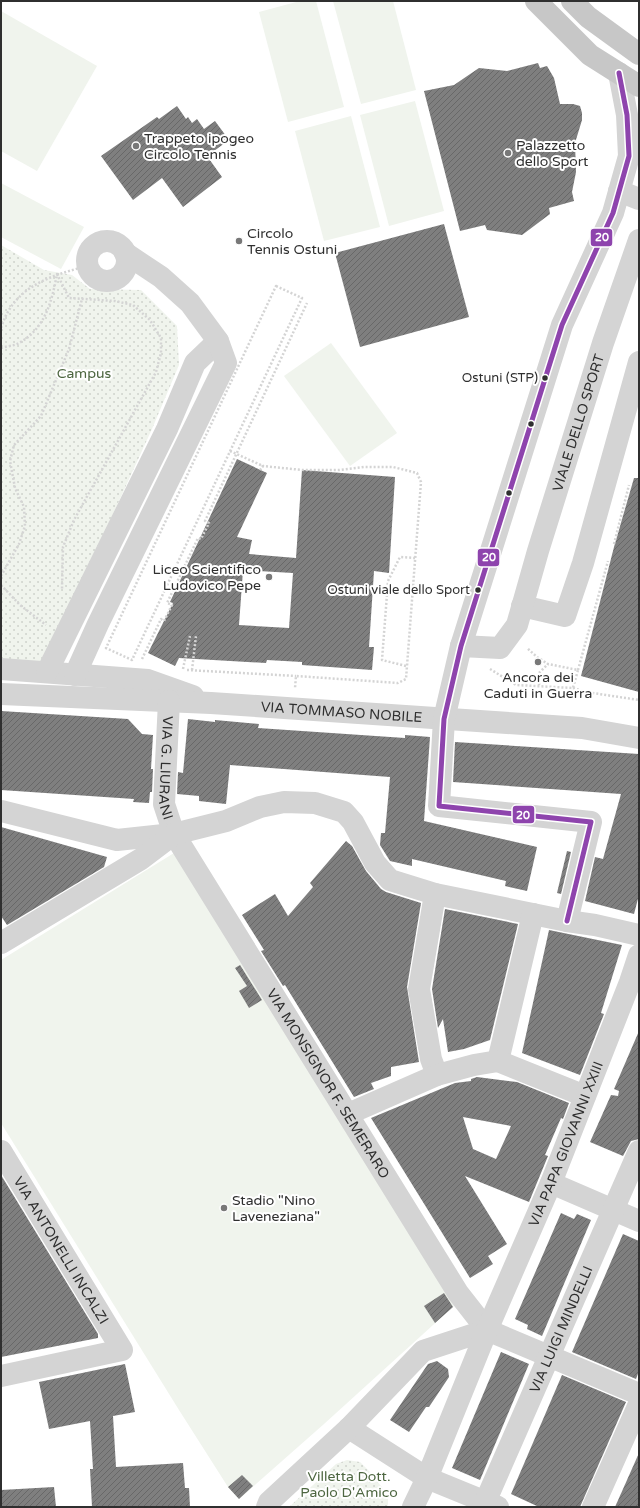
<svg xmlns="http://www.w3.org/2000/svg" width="640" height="1508" viewBox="0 0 640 1508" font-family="'Varela Round',sans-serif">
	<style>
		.park { fill: url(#park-dots) }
		.garden { fill: #f0f4ed }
		.building { fill: url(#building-hatch); fill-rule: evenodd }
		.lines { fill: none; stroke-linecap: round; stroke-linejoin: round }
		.path { stroke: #d4d4d4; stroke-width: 2.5; stroke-dasharray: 2 2; stroke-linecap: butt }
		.minor { stroke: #d4d4d4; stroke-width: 22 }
		.major { stroke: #c7c7c7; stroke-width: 22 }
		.bus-1-casing { stroke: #fff; stroke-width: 8 }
		.bus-1 { stroke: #8e44ad; stroke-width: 5 }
		.poi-dot { fill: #787878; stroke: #fff; stroke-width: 1.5 }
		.bus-dot { fill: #2f2f2f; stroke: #fff; stroke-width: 1.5 }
		.labels { text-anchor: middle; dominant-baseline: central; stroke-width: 4; stroke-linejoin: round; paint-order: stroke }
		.bus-label { font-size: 13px; fill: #2f2f2f; stroke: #fff; text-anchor: end }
		.poi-label { font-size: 14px; fill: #2f2f2f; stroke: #fff; text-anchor: start }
		.park-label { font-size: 14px; fill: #4d6640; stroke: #fff }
		.street-label { font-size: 14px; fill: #2f2f2f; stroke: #fff }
		.line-badge { stroke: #fff; stroke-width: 1.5 }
		.badge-label { font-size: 11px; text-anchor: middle; font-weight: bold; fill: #fff }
	</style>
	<defs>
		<pattern id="park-dots" width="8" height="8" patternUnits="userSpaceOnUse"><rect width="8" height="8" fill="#f0f4ed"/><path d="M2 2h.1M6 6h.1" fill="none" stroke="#ced2cc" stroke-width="1.8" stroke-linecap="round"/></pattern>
		<pattern id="building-hatch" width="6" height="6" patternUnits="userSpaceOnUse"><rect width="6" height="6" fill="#7f7f7f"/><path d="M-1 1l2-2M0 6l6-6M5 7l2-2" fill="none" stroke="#686868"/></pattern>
	</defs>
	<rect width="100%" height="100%" fill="#fff"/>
	<g class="park">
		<polygon points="1,245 44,270 72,275 90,289 141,290 177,326 179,365 152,429 54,643 41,663 1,660"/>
		<polygon points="347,1460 360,1462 370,1472 388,1495 388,1504 387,1507 289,1507 336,1464"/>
	</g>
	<g class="garden">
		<polygon points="300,1 316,1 344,107 288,122 259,12"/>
		<polygon points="333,1 393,1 416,90 361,104"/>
		<polygon points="1,11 97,66 37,171 1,151"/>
		<polygon points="415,101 444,211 389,226 360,115"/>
		<polygon points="351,116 380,227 324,241 295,131"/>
		<polygon points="1,183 84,227 61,269 1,237"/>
		<polygon points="331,343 397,433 350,466 284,376"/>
		<polygon points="174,853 454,1306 324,1424 239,1499 228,1487 179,1410 1,1123 1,960"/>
	</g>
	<g class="building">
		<polygon points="538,63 540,68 547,66 554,78 560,104 573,104 580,106 582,113 582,120 575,143 576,172 572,192 574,201 549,208 550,214 522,235 487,230 485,225 460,231 424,91 454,85 479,68 507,71"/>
		<polygon points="177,106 186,119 188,117 192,123 197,119 204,129 215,121 229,140 207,156 222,177 183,207 162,178 133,200 101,156 157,117 159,119"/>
		<polygon points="444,224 469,317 360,347 335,253"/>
		<path d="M237,459L267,473L237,537L252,540L249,554L296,558L302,470L395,477L389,573L374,571L369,647H374L372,670L302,665V662L267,660L266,663L179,658L175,666L148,653L173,603L170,602ZM243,570L293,573L289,628L239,625Z"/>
		<polygon points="634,478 639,478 639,692 581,676 614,547"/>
		<polygon points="1,711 128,719 142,734 153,735 151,769 153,769 152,792 150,792 149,803 133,802 134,799 1,790"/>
		<polygon points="188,719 215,722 215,720 259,724 258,728 405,738 405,735 430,737 424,821 537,847 527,891 505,886 506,881 412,859 412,866 390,861 380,845 381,833 385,833 390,777 230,765 226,804 199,801 199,796 177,794 178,772 183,773"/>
		<polygon points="455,742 639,754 639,895 634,914 585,901 595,857 603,859 621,794 453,782"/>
		<polygon points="1,827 107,857 104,867 7,925 1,916"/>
		<polygon points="346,841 352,846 366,871 381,889 386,892 421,903 407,987 419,1062 391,1067 391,1076 371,1083 374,1089 354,1097 285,985 283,986 261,951 264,950 242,915 275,894 288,916 313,887 310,883"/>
		<polygon points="567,851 571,852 561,894 557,893"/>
		<polygon points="445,909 518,924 490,1040 464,1049 448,1052 443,1019 438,1028 432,989"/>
		<polygon points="549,930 622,945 601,1013 604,1014 580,1075 522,1053"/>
		<polygon points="240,965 262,1000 249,1008 239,991 247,986 235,968"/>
		<polygon points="639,1031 639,1139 631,1141 623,1156 590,1142 611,1095 618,1096 619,1091 614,1089"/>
		<path d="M477,1077L517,1082L569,1103L563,1119L561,1118L545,1155L548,1156L529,1202L465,1176L507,1244L488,1256L493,1264L470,1278L371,1118L455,1083L471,1081V1079ZM463,1117L511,1126L496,1159L473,1149Z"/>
		<polygon points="1,1175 98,1334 98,1338 1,1357"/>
		<polygon points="561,1213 574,1219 577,1214 591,1220 542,1336 527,1329 528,1325 515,1319"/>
		<polygon points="623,1234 639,1241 639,1371 636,1379 572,1352"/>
		<polygon points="444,1293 453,1307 435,1323 424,1306"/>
		<polygon points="501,1352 529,1364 480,1480 452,1468"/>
		<polygon points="437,1361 448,1369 449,1377 429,1407 426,1407 409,1432 390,1420 428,1364"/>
		<polygon points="125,1364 135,1412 113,1416 116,1467 183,1463 185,1488 189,1488 190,1507 92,1507 90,1469 93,1469 90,1421 49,1429 39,1382"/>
		<polygon points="562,1375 626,1402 580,1507 539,1507 511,1494"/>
		<polygon points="639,1453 639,1507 615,1507"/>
		<polygon points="242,1475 253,1486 239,1499 228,1487"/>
		<polygon points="54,1487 56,1507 1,1507 1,1490"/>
	</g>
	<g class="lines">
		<g class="path">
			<polygon points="276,286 302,298 132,660 106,648"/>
			<path d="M1,328C14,286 50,276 87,266"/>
			<path d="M1,348C7,346 14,346 19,343C45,329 52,301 57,274L69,298L115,301L133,305L150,320L161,338V353L156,372L74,520L63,547L62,589"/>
			<polyline points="230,451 263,466 262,467"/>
			<polyline points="260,470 263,466 302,470 339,470 364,467 393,467 417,473 421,482 406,679 398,683 296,676 295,688"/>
			<polyline points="614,544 629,485"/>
			<polyline points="1,576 19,544 25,526 24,507 15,488 10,461 14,445 41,416 69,349 82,299"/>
			<polyline points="1,585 20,605 46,625"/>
			<polyline points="142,659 161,619 164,621 172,605 167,603 198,538 201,539 209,523 205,521 307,303"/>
			<polyline points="406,666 382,660 388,581 400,557 415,558"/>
			<polyline points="183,669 190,636"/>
			<polyline points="490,669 516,685 573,688 578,670 548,664 537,657 527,648"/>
			<polyline points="187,670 296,676"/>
			<polyline points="192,670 196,636"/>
			<polyline points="578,670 608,561"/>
			<polyline points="539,685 539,673 548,664"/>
			<polyline points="573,688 586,692 639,700"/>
		</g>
		<g class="minor">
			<polyline points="619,191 639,199"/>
			<circle cx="107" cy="261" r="20"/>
			<polyline points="522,606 565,616 583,563 639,362"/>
			<path id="s1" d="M461,646L500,648L517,625L538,551L603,343L639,240"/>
			<polyline points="1,669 148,680 193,696"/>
			<polyline points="47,672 167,429 195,363 218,341"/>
			<polyline points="75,675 98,624 226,363 218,341 190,303 161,277 125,253"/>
			<path id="s2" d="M1,694L211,703L582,728L639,738"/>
			<path id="s3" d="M169,701L164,804L174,834L458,1293L487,1330L639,1394"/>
			<polyline points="1,811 117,840 173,834"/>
			<polyline points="435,894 419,989 431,1059 437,1075"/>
			<polyline points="567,921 591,822 439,806 444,719 461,646 562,325 613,213 629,156 627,115 619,73"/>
			<polyline points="1,943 141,859 174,834 226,821 260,807 284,802 315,803 344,812 353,822 375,863 390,880 435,894 567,921 595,925 639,935"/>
			<polyline points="498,1061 533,914"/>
			<polyline points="348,1114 437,1075 474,1065 498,1061 585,1096"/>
			<path id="s4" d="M1,1151L122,1350L1,1376"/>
			<polyline points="551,1183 639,1221"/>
			<polyline points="349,1428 427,1478 498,1507"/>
			<polyline points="267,1507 269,1502 349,1428 423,1351 487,1330"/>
			<path id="s5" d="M413,1507L427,1478L487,1330L551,1183L630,982L639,955"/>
			<path id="s6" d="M483,1507L639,1151"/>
			<polyline points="593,1507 639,1404"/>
		</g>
		<g class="major">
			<polyline points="536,1 590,55 639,86"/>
			<polyline points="572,1 588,17 639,54"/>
		</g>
		<g class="bus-1-casing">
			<polyline id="bus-1" points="567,921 591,822 439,806 444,719 461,646 562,325 613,213 629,156 627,115 619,73"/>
		</g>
		<use href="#bus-1" class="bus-1"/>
	</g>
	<g class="poi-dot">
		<circle cx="136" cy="146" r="4"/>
		<circle cx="508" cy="153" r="4"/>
		<circle cx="239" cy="241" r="4"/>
		<circle cx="269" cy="577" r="4"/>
		<circle cx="538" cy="662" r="4"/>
		<circle cx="224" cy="1208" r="4"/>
	</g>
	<g class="bus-dot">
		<circle cx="545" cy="378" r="3.5"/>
		<circle cx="531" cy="424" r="3.5"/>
		<circle cx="509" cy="493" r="3.5"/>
		<circle cx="478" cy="590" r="3.5"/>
	</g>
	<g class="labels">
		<g class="bus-label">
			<text x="538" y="378">Ostuni (STP)</text>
			<text x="470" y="590">Ostuni viale dello Sport</text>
		</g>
		<g class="poi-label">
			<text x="144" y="138">Trappeto ipogeo<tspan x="144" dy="16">Circolo Tennis</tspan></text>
			<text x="516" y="145">Palazzetto<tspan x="516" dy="16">dello Sport</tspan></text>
			<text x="247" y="233">Circolo<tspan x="247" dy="16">Tennis Ostuni</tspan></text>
			<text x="261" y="569" text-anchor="end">Liceo Scientifico<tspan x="261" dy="16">Ludovico Pepe</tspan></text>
			<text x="538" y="677" text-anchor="middle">Ancora dei<tspan x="538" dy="16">Caduti in Guerra</tspan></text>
			<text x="232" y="1200">Stadio "Nino<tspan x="232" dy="16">Laveneziana"</tspan></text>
		</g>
		<g class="park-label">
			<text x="84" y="373">Campus</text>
			<text x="349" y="1476">Villetta Dott.<tspan x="349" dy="16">Paolo D'Amico</tspan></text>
		</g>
		<g class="street-label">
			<text stroke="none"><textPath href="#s1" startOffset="279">VIALE DELLO SPORT</textPath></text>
			<text stroke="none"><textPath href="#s2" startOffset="341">VIA TOMMASO NOBILE</textPath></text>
			<text stroke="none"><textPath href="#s3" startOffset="67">VIA G. LIURANI</textPath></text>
			<text stroke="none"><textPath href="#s3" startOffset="428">VIA MONSIGNOR F. SEMERARO</textPath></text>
			<text stroke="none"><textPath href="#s5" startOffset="394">VIA PAPA GIOVANNI XXIII</textPath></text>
			<text stroke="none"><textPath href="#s4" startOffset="116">VIA ANTONELLI INCALZI</textPath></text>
			<text stroke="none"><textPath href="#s6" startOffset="194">VIA LUIGI MINDELLI</textPath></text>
		</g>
	</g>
	<g class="line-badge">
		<rect x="590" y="228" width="23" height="19" rx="4" fill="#8e44ad"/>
		<rect x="477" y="548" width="23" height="19" rx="4" fill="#8e44ad"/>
		<rect x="512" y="805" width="23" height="19" rx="4" fill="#8e44ad"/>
	</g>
	<g class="badge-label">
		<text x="602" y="241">20</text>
		<text x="489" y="561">20</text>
		<text x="523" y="819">20</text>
	</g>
	<rect width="640" height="1508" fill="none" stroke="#2f2f2f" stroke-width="4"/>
</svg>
